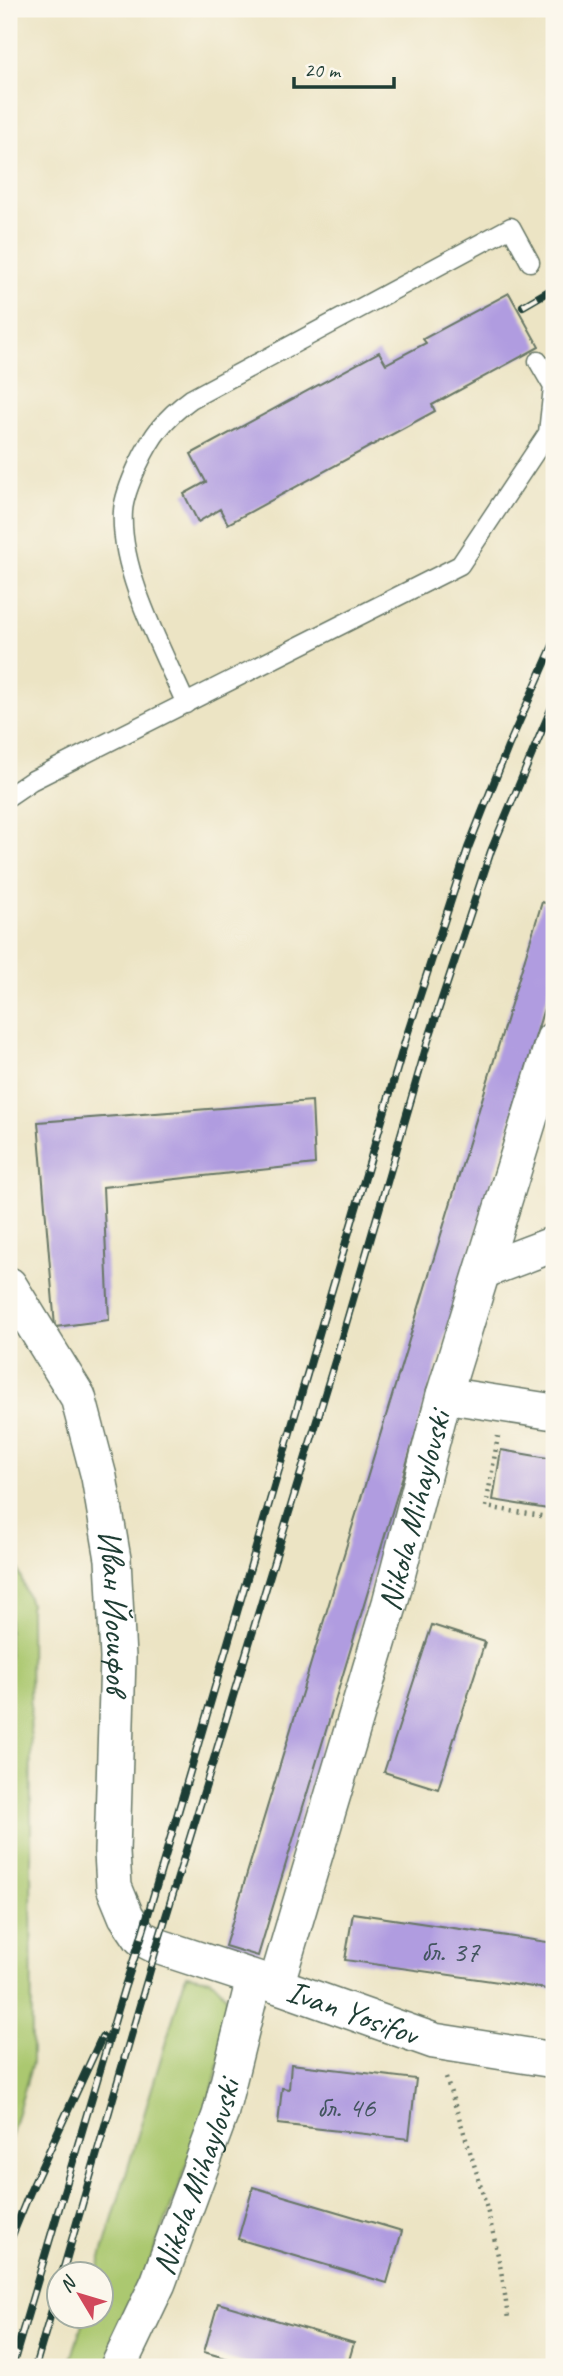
<svg xmlns="http://www.w3.org/2000/svg" width="563" height="2376" viewBox="0 0 563 2376" font-family="Caveat,sans-serif">
	<style>
		.green { fill: #abc86f; stroke: #658252; stroke-width: 2 }
		.building { fill: #b09ce0 }
		.lines { fill: none; stroke-linecap: round; stroke-linejoin: round }
		.service-casing { stroke: #677766; stroke-width: 21 }
		.minor-casing { stroke: #677766; stroke-width: 38 }
		.path { stroke: #677766; stroke-width: 4.5; stroke-dasharray: 2 5; stroke-linecap: butt }
		.service { stroke: #fff; stroke-width: 18 }
		.minor { stroke: #fff; stroke-width: 35 }
		.rail-casing { stroke: #1f3d34; stroke-width: 8 }
		.rail { stroke: #fbf7ec; stroke-width: 5; stroke-dasharray: 16; stroke-linecap: butt }
		.labels { text-anchor: middle; dominant-baseline: central; stroke-width: 6; stroke-linejoin: round; paint-order: stroke }
		.number-label { font-size: 30px; fill: #43555f }
		.street-label { font-size: 33px; fill: #1f3d34; stroke: #fbf7ec }
	</style>
	<rect width="100%" height="100%" fill="#fbf7ec"/>
	<filter id="ink" filterUnits="userSpaceOnUse"><feTurbulence type="fractalNoise" baseFrequency=".0143" numOctaves="2"/><feDisplacementMap in="SourceGraphic" scale="14" xChannelSelector="R" yChannelSelector="G"/><feConvolveMatrix kernelMatrix="1 2 1 2 8 2 1 2 1" color-interpolation-filters="sRGB"/></filter>
	<filter id="wash" filterUnits="userSpaceOnUse"><feTurbulence type="fractalNoise" baseFrequency=".00686" numOctaves="4" result="noise"/><feDisplacementMap in="SourceGraphic" scale="28" xChannelSelector="R" yChannelSelector="G"/><feGaussianBlur stdDeviation="1.57" result="paint"/><feColorMatrix in="noise" values="0 0 0 0 0 0 0 0 0 0 0 0 0 0 0 0 0 1.4 0 .05"/><feComposite in="paint" operator="in"/></filter>
	<g filter="url(#wash)">
		<rect width="100%" height="100%" fill="#ece4c4"/>
		<g class="green">
			<polygon points="9,1543 30,1604 32,2063 9,2144"/>
			<polygon points="186,1975 211,1979 226,1996 232,2013 206,2115 110,2367 69,2367 84,2317 102,2316 102,2274 96,2274"/>
		</g>
		<g id="blocks">
			<g class="building">
				<polygon points="509,293 539,347 432,405 435,411 228,524 220,509 198,522 184,494 206,482 191,454 379,352 386,364 426,343 423,339"/>
				<polygon points="542,902 554,906 554,975 258,1956 225,1946"/>
				<polygon points="312,1101 315,1164 103,1187 109,1320 55,1327 38,1122"/>
				<polygon points="501,1450 554,1459 554,1510 493,1500"/>
				<polygon points="432,1625 485,1642 438,1789 384,1772"/>
				<polygon points="353,1913 554,1943 554,1990 345,1960"/>
				<polygon points="291,2064 416,2079 409,2139 278,2124 282,2088 289,2089"/>
				<polygon points="253,2187 402,2231 387,2283 238,2239"/>
				<polygon points="218,2303 354,2343 347,2367 257,2367 204,2352"/>
			</g>
		</g>
	</g>
	<g filter="url(#ink)">
		<use href="#blocks" fill-opacity="0" stroke="#677766" stroke-width="2"/>
		<g class="lines">
			<g class="service-casing">
				<g id="service">
					<path d="M186,704C162,649 119,571 123,511C124,496 132,478 138,465C152,435 165,418 191,399L511,227L530,262"/>
					<polyline points="9,796 31,781 460,565 548,433 553,387 538,361"/>
				</g>
			</g>
			<g class="minor-casing">
				<g id="minor">
					<polyline points="483,1271 554,1244"/>
					<path id="s1" d="M9,1285L78,1397L99,1477L113,1559L118,1658L112,1852L114,1887L126,1916L141,1938L157,1946L276,1985L434,2041L554,2060"/>
					<polyline points="444,1395 554,1412"/>
					<path id="s2" d="M276,1985L390,1603L444,1395L554,1039"/>
					<path id="s3" d="M118,2367L158,2283L220,2115L254,1979"/>
				</g>
			</g>
			<g class="path">
				<polyline points="498,1436 486,1507 554,1518"/>
				<path d="M446,2078C472,2157 500,2237 508,2320"/>
			</g>
			<use href="#service" class="service"/>
			<use href="#minor" class="minor"/>
			<g class="rail-casing">
				<g id="rail">
					<polyline points="523,306 554,288"/>
					<polyline points="9,2243 30,2192 102,2037"/>
					<polyline points="62,2274 157,1946 336,1358 428,1041 491,851 554,702"/>
					<polyline points="12,2367 124,1989 141,1938 407,1035 468,848 508,747 554,643"/>
					<polyline points="35,2367 60,2283"/>
				</g>
			</g>
			<use href="#rail" class="rail"/>
		</g>
	</g>
	<g class="labels">
		<g class="number-label">
			<text x="450" y="1951">бл. 37</text>
			<text x="346" y="2107">бл. 46</text>
		</g>
		<g class="street-label">
			<text stroke="none"><textPath href="#s2" startOffset="494">Nikola Mihaylovski</textPath></text>
			<text stroke="none"><textPath href="#s1" startOffset="350">Иван Йосифов</textPath></text>
			<text stroke="none"><textPath href="#s1" startOffset="908">Ivan Yosifov</textPath></text>
			<text stroke="none"><textPath href="#s3" startOffset="206">Nikola Mihaylovski</textPath></text>
		</g>
	</g>
	<rect width="563" height="2376" fill="none" stroke="#fbf7ec" stroke-width="35"/>
	<g transform="translate(80 2295) rotate(308)"><circle r="33" fill="#fbf7ec" stroke="#a3ada2" stroke-width="2"/>
	<path d="M0-5L12 26L0 18L-12 26Z" fill="#d1495b"/>
	<text y="-10" font-size="19" font-weight="bold" text-anchor="middle" fill="#1f3d34">N</text>
	</g>
	<path d="M294 77v10h100v-10" fill="none" stroke="#1f3d34" stroke-width="3.5"/>
	<text x="304" y="77" font-size="21" fill="#1f3d34" stroke="#fbf7ec" stroke-width="5" paint-order="stroke">20 m</text>
</svg>
